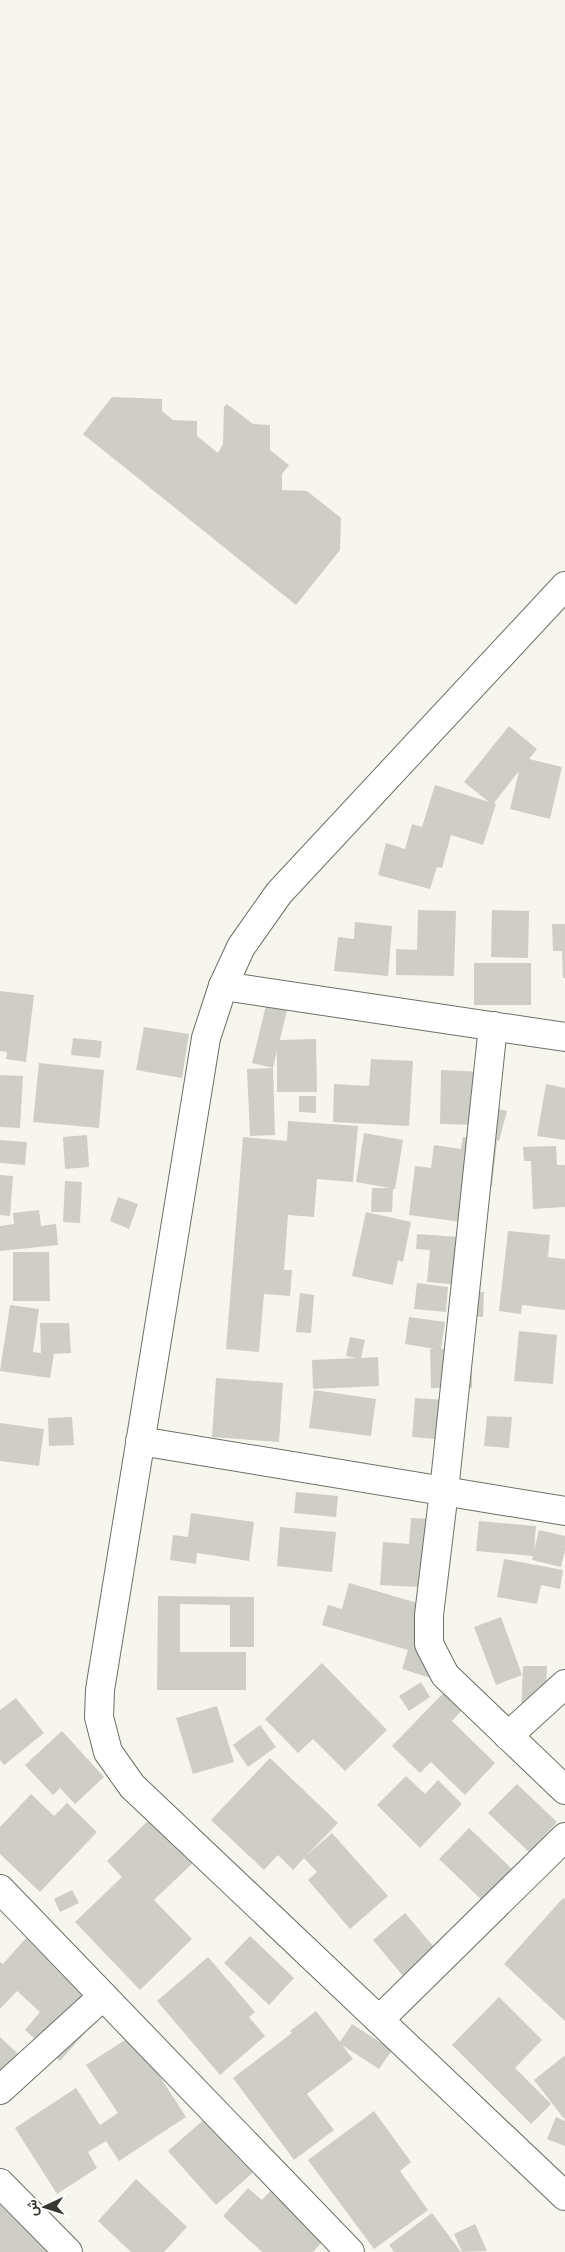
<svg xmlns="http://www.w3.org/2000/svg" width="565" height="2252" viewBox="0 0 565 2252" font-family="'Alegreya Sans',Vazirmatn,sans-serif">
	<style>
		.building { fill: #cecec6 }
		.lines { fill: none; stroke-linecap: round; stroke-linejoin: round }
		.minor-casing { stroke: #6e6f68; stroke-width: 30 }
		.minor { stroke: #fff; stroke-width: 28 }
	</style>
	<rect width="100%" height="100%" fill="#f6f6ee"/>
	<g class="building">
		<polygon points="112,397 162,399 162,411 173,420 197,421 197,436 218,453 223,444 224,407 227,404 253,424 270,425 270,450 289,465 282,474 282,490 307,491 341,518 340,550 296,605 83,434"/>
		<polygon points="509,726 537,749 529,759 562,767 550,819 510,809 519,771 494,803 496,804 483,845 451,835 442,868 437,867 430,889 378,875 386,843 405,849 412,824 422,827 435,785 489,802 464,782"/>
		<polygon points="418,910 456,911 454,976 396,975 396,949 417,950"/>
		<polygon points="492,910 529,911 528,958 491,957"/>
		<polygon points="355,922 392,926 388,976 334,971 338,937 354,939"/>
		<polygon points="552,924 565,924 565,978 563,978 562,951 553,951"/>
		<rect x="474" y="963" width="57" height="42"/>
		<polygon points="0,991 34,995 26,1062 6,1059 7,1052 0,1051"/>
		<polygon points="267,1001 288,1006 280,1040 316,1039 317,1092 277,1092 277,1051 273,1068 252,1063"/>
		<polygon points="144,1027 189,1034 182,1078 136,1070"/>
		<polygon points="73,1038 102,1041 100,1058 71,1055"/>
		<polygon points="371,1059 413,1061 409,1126 333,1122 334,1084 369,1086"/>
		<polygon points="39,1063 104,1070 99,1128 33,1122"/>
		<polygon points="273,1068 275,1135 250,1136 247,1069"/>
		<polygon points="441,1070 483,1072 481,1125 440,1124"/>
		<polygon points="0,1075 23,1076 20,1128 0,1127"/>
		<polygon points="546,1084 565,1088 565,1140 537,1136"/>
		<polygon points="299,1096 316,1096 316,1113 299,1112"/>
		<polygon points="495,1108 507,1111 499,1141 487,1138"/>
		<polygon points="288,1121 358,1126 353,1182 317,1179 314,1217 288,1215 284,1270 292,1270 290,1296 264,1294 259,1352 226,1349 243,1137 287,1141"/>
		<polygon points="364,1133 403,1140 395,1189 356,1182"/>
		<polygon points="87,1135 89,1167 65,1169 63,1137"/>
		<polygon points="463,1137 497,1141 492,1186 466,1183 464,1198 489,1201 485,1225 409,1215 415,1166 431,1168 434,1145 461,1149"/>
		<polygon points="0,1140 27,1142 25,1165 0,1163"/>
		<polygon points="556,1146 557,1165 565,1165 565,1207 533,1209 531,1161 524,1161 523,1147"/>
		<polygon points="0,1175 13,1176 10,1216 0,1215"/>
		<polygon points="65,1181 82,1182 80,1223 63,1222"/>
		<polygon points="372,1188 393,1188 392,1212 371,1212"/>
		<polygon points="118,1197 138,1204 129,1229 110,1221"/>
		<polygon points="39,1210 41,1226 56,1224 58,1245 0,1251 0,1226 14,1224 13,1213"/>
		<polygon points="366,1212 411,1222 403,1262 398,1260 393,1285 352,1276"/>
		<polygon points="508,1231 550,1235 548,1257 565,1259 565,1310 522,1305 521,1314 499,1311"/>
		<polygon points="417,1234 473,1238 469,1291 484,1292 483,1317 449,1315 451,1284 427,1282 430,1250 416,1249"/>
		<polygon points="13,1252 49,1252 50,1301 13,1301"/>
		<polygon points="417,1283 448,1287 446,1312 414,1309"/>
		<polygon points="300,1293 314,1295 311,1333 296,1332"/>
		<polygon points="10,1305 39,1309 33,1352 41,1353 40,1323 69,1323 71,1353 54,1354 50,1378 0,1371"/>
		<polygon points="409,1317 445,1322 441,1349 447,1349 447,1325 472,1325 472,1388 431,1388 430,1349 435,1349 405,1344"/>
		<polygon points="519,1331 557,1335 553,1384 514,1381"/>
		<polygon points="350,1337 365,1340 361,1358 378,1357 379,1386 313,1389 312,1360 356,1358 346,1356"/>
		<polygon points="216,1378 283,1383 279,1442 212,1437"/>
		<polygon points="314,1390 376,1399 371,1436 309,1428"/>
		<polygon points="415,1398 463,1401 460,1441 412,1437"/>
		<polygon points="487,1416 512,1417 509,1448 484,1446"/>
		<polygon points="72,1417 74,1445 49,1446 48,1418"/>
		<polygon points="0,1423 44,1429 39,1466 0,1461"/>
		<polygon points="296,1492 338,1496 336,1517 294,1513"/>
		<polygon points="191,1513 254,1522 249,1561 197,1553 196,1564 170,1560 173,1535 188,1537"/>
		<polygon points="411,1518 440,1519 436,1588 380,1585 383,1542 409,1544"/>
		<polygon points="479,1521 536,1526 534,1550 539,1530 565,1536 565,1550 561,1567 532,1560 533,1556 476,1551"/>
		<polygon points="280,1527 336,1532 332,1572 277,1566"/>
		<polygon points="504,1559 563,1570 560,1589 541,1585 537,1604 497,1597"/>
		<polygon points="349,1583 438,1609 440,1681 402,1669 408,1650 322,1625 328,1605 342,1609"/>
		<polygon points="158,1596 254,1597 254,1647 230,1647 230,1605 180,1604 180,1652 246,1652 246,1690 157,1690"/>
		<polygon points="501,1617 522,1675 496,1685 474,1627"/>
		<polygon points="322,1663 387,1730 345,1771 313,1739 298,1753 265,1719"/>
		<polygon points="523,1666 547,1666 545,1714 521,1712"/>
		<polygon points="421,1682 430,1697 409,1711 399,1696"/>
		<polygon points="454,1682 472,1699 452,1721 495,1763 465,1795 431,1762 420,1773 392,1746"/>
		<polygon points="16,1698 44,1733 4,1765 0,1760 0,1710"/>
		<polygon points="217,1706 234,1762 193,1774 176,1718"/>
		<polygon points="260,1725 276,1747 248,1767 233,1745"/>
		<polygon points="62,1731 104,1777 75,1804 60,1788 53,1795 25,1765"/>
		<polygon points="270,1758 338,1823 306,1856 332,1833 388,1896 350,1929 308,1880 317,1872 304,1858 293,1870 278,1855 264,1870 211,1820"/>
		<polygon points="406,1776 425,1794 438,1780 462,1804 420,1848 377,1805"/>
		<polygon points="517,1784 557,1822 529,1852 488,1813"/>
		<polygon points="31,1794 54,1816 67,1803 97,1832 40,1892 0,1854 0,1827"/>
		<polygon points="156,1813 199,1857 154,1900 192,1939 140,1990 75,1922 122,1877 107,1861"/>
		<polygon points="469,1828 512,1869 483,1901 439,1859"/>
		<polygon points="72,1890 79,1903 60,1912 54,1899"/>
		<polygon points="563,1898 565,1899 565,2021 504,1964"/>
		<polygon points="405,1913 445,1960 413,1988 373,1940"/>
		<polygon points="250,1936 294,1978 269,2005 224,1963"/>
		<polygon points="27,1937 107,2008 60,2061 25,2030 40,2012 17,1991 0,2009 0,1962 3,1964"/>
		<polygon points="208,1957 255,2012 249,2017 265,2036 220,2075 157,2001"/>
		<polygon points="499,1997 542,2040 515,2068 551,2104 531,2124 452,2045"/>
		<polygon points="316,2011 340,2042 352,2024 392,2050 379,2069 342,2045 353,2059 307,2094 334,2130 294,2160 233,2078 292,2033 290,2031"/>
		<polygon points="133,2035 186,2117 119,2161 106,2141 88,2152 97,2168 57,2194 15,2128 76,2088 100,2125 118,2113 86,2065"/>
		<polygon points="0,2037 29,2064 0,2096"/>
		<polygon points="564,2056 565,2057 565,2120 534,2080"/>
		<polygon points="374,2111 411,2162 400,2171 428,2210 374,2249 308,2160"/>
		<polygon points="209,2115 256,2170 216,2205 168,2151"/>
		<polygon points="556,2117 565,2121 565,2146 547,2139"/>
		<polygon points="136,2179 187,2227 164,2252 131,2252 98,2221"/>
		<polygon points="277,2184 330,2233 313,2252 262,2252 223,2216 248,2188 262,2200"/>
		<polygon points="0,2187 51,2252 0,2252"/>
		<polygon points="432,2213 461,2252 394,2252 389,2245"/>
		<polygon points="475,2224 487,2251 462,2252 454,2234"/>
	</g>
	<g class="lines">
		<g class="minor-casing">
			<g id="minor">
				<polyline points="565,586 279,893 241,947 223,986 206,1038 100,1690 99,1717 108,1752 132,1786 565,2196"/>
				<polyline points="223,986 565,1037"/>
				<polyline points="493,1026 444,1491 429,1615 429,1644 445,1675 565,1790"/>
				<polyline points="140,1441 565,1511"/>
				<polyline points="508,1736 565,1684"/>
				<polyline points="0,1889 350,2252"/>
				<polyline points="379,2020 565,1837"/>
				<polyline points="0,2090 103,1996"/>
				<polyline points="0,2183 68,2252"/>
			</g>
		</g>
		<use href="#minor" class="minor"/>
	</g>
	<g transform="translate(45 2207) rotate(266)" stroke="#fffffe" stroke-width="4" paint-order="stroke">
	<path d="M0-4L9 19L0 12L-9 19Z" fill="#353532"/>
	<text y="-8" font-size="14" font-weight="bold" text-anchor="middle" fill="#353532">ش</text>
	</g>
</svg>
